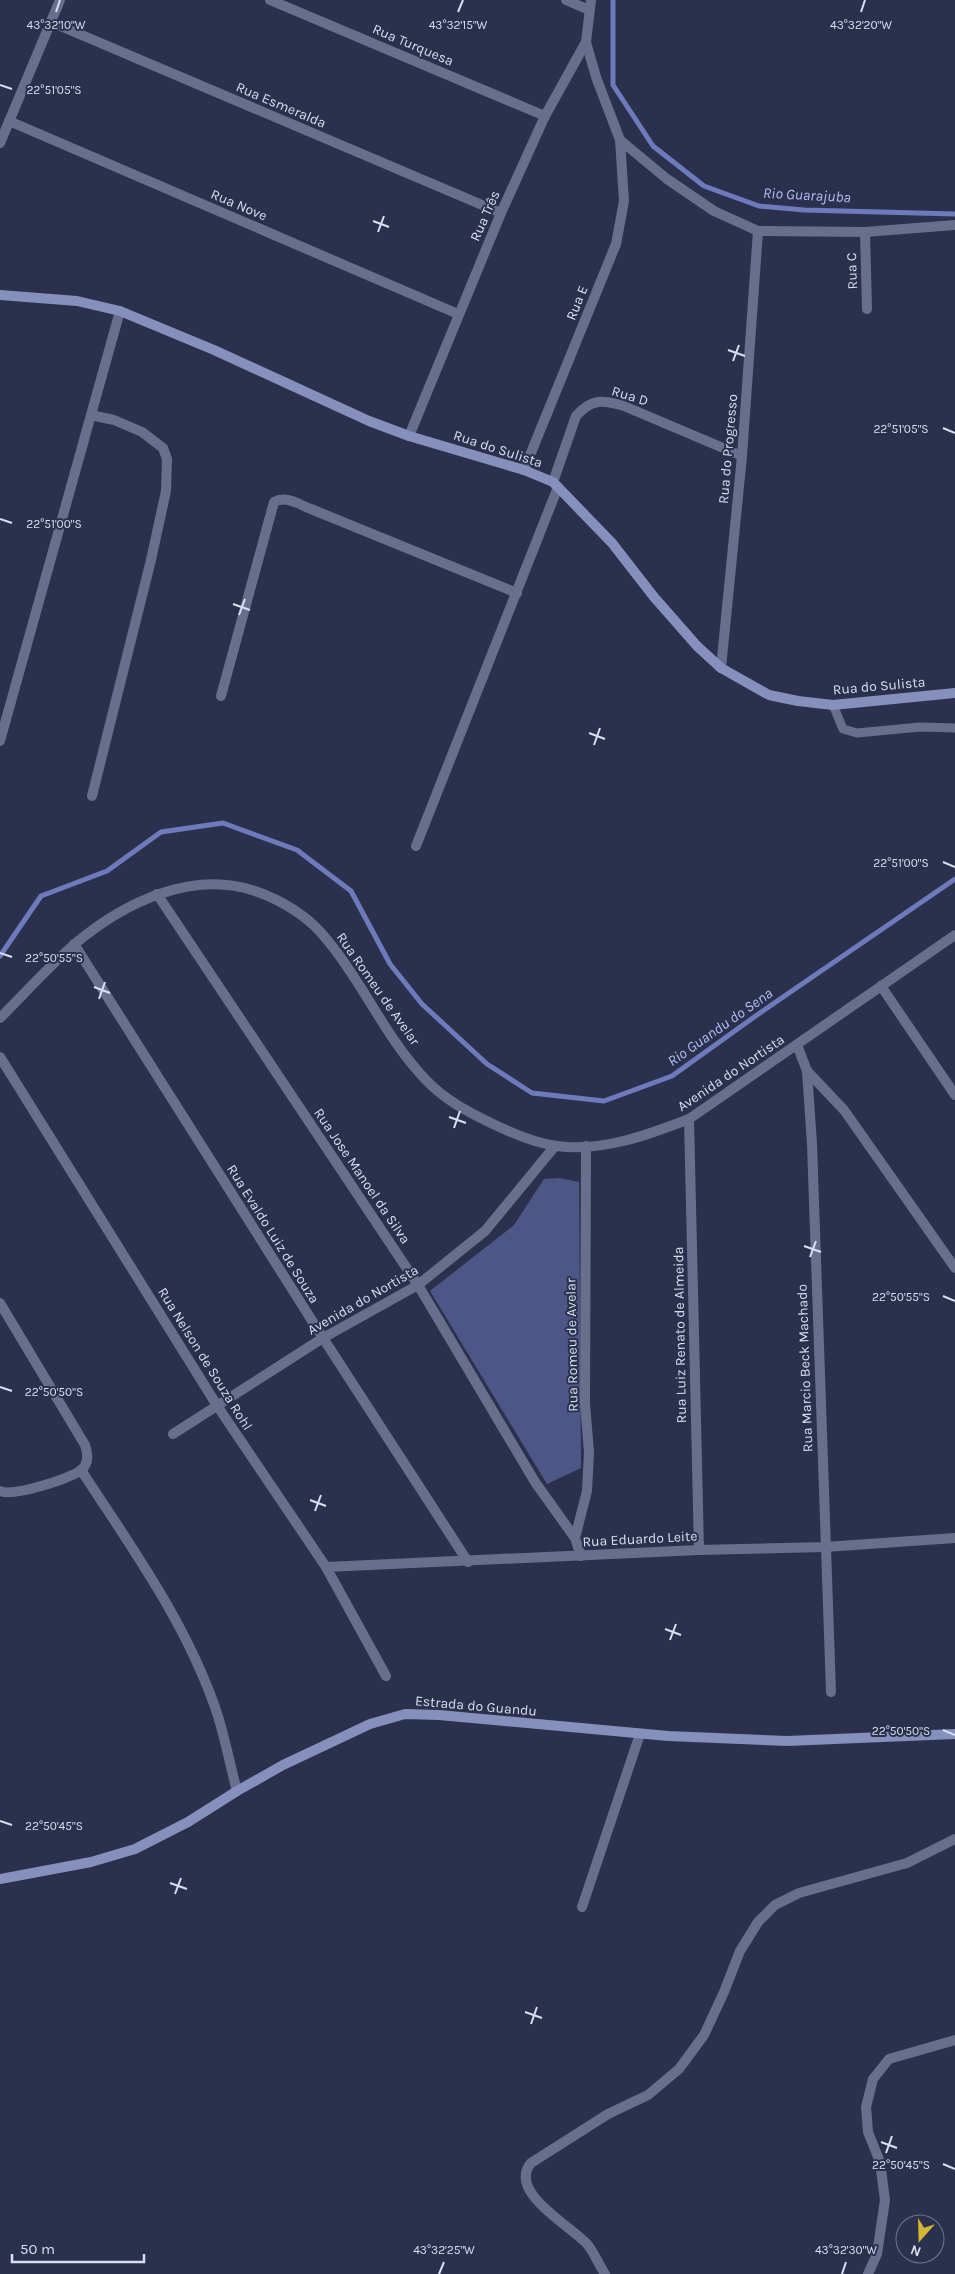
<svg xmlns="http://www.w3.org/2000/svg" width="955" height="2274" viewBox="0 0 955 2274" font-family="Karla,sans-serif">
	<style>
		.green { fill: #4d5787 }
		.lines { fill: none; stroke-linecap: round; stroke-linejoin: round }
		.stream { stroke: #6d7bbd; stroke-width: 5 }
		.lane { stroke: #686f8c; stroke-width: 9 }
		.street { stroke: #686f8c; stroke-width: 10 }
		.secondary { stroke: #8590bd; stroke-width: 10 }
		.ticks { fill: none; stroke: #dadff0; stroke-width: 2 }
		.labels { text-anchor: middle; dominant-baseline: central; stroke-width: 4; stroke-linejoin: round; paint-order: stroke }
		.street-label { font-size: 14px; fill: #dadff0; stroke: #2b314c }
		.water-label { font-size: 15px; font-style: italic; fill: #b2bff6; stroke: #2b314c }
		.ticks-label { font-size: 12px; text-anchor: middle; fill: #dadff0; stroke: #2b314c; stroke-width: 4; stroke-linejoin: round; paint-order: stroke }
	</style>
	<rect width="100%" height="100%" fill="#2b314c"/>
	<polygon class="green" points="559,1178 579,1182 581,1468 547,1484 430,1291 514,1225 544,1179"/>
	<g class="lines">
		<g class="stream">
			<polyline points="613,0 613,85 653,146 704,186 759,206 804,210 955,214"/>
			<polyline points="0,956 41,896 107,871 161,832 223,823 297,850 351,891 390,964 422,1004 487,1064 532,1093 604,1101 672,1076 757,1015 955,879"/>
		</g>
		<polyline class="lane" points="833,705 843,729 857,733 920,727 955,728"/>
		<g class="street">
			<polyline points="270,0 545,116"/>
			<polyline points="566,0 589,10"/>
			<polyline points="51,22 501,213"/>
			<polyline points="586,42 596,77 620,140 667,179 714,211 758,231 865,232 955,225"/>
			<polyline points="9,121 458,314"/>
			<polyline points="0,143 60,0"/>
			<polyline points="865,232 867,309"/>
			<polyline points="91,415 114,420 142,432 163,448 167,459 166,491 151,560 92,796"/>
			<polyline points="409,436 501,213 545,116 586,42 591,0"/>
			<polyline points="524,470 616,244 624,201 620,140"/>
			<path d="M553,482L576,416C592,398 603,400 624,406L742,456"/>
			<polyline points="721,668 742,456 758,231"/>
			<path d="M221,696L274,502C286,495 300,505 311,509L517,593"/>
			<polyline points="0,741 120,311"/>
			<polyline points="416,846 558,487"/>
			<polyline points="157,894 418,1285 535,1482 575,1538 581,1556"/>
			<polyline points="74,944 323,1338 468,1562"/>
			<polyline points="881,986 955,1095"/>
			<path d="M0,1018C25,993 49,966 76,943C125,902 192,870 255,891C282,900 311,918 328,941C364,984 386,1039 426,1080C444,1099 466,1111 489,1122C509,1132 534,1143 557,1146C602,1152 648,1135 689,1119L955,935"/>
			<polyline points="797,1045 807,1071 812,1144 831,1692"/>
			<polyline points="0,1057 218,1407 326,1567 386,1676"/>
			<polyline points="807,1071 844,1110 955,1268"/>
			<polyline points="689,1119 699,1550"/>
			<path d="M0,1303L85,1445C88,1454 89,1465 80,1471C67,1479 14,1497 0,1491"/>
			<polyline points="173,1434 323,1338 418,1285 485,1231 555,1146"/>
			<path d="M81,1470C132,1548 187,1624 217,1713C225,1738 230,1765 237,1791"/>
			<polyline points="575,1538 587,1491 589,1452 585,1404 586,1146"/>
			<polyline points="326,1567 699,1550 825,1547 955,1538"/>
			<polyline points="582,1907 640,1734"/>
			<path d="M605,2274C599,2265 594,2252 587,2244C571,2226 507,2192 531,2163L608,2114L648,2095L679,2069L704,2035L724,1992L740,1951L758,1922L775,1905L799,1893L907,1863L955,1839"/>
			<polyline points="868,2274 877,2254 885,2200 880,2162 868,2132 866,2107 873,2079 889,2059 955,2040"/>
		</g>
		<g class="secondary">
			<polyline points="0,295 77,301 120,311 214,350 369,421 409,436 524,470 553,482 612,543 654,597 697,646 721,668 769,695 798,701 833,705 955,693"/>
			<polyline points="0,1879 91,1862 135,1849 188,1822 237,1791 283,1765 370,1724 405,1714 439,1715 668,1736 787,1741 955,1734"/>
		</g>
	</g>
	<path class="ticks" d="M56,12L60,0M458,12L463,0M861,12L865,0M0,85L12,89M373,221L389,227M378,232L384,216M728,350L745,356M733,361L739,345M943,428L955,433M0,519L12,523M233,604L250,610M239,615L245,599M589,733L605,739M594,745L600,728M943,862L955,867M0,953L12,957M94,987L110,993M99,999L105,982M449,1117L466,1123M454,1128L460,1111M804,1246L821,1252M810,1257L816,1241M943,1296L955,1301M0,1387L12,1391M310,1500L326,1506M315,1511L321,1495M665,1629L681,1635M670,1640L676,1624M943,1730L955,1735M0,1821L12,1825M170,1883L187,1889M175,1894L181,1878M525,2012L542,2018M531,2024L537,2007M881,2142L897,2148M886,2153L892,2136M943,2164L955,2169M439,2274L444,2262M842,2274L846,2262"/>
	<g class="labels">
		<g class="street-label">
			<text transform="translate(413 45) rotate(23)">Rua Turquesa</text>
			<text transform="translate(281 105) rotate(23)">Rua Esmeralda</text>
			<text transform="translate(239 205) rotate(23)">Rua Nove</text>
			<text transform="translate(485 216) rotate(-66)">Rua Três</text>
			<text transform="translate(852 271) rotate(-92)">Rua C</text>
			<text transform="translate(577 303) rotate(-68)">Rua E</text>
			<text transform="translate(630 396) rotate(17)">Rua D</text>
			<text transform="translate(498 449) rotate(18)">Rua do Sulista</text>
			<text transform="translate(728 449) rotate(-85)">Rua do Progresso</text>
			<text transform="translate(879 686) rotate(-5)">Rua do Sulista</text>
			<text transform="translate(378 989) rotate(55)">Rua Romeu de Avelar</text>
			<text transform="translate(731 1073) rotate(-34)">Avenida do Nortista</text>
			<text transform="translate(362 1176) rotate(56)">Rua Jose Manoel da Silva</text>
			<text transform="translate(273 1234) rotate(58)">Rua Evaldo Luiz de Souza</text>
			<text transform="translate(363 1300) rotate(-30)">Avenida do Nortista</text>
			<text transform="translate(680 1335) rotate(-91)">Rua Luiz Renato de Almeida</text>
			<text transform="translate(572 1345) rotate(-91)">Rua Romeu de Avelar</text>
			<text transform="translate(205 1359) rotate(58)">Rua Nelson de Souza Rohl</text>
			<text transform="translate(805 1368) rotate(-92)">Rua Marcio Beck Machado</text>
			<text transform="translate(640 1539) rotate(-3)">Rua Eduardo Leite</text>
			<text transform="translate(476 1706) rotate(5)">Estrada do Guandu</text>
		</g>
		<g class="water-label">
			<text transform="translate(807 195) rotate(3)">Rio Guarajuba</text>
			<text transform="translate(720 1027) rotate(-35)">Rio Guandu do Sena</text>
		</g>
	</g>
	<g class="ticks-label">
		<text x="458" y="29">43°32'15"W</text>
		<text x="861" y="29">43°32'20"W</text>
		<text x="56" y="29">43°32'10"W</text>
		<text x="54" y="94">22°51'05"S</text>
		<text x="901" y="433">22°51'05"S</text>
		<text x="54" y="528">22°51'00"S</text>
		<text x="901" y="867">22°51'00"S</text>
		<text x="54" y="962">22°50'55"S</text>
		<text x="901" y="1301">22°50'55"S</text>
		<text x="54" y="1396">22°50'50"S</text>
		<text x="901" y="1735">22°50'50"S</text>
		<text x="54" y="1830">22°50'45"S</text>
		<text x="901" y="2169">22°50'45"S</text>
		<text x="444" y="2254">43°32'25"W</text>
		<text x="846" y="2254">43°32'30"W</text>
	</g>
	<g transform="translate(920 2239) rotate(200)"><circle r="24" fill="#2b314c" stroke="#71778e"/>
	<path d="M0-4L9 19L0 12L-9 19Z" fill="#d6b534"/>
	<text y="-8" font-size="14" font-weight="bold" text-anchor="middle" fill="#dadff0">N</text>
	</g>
	<path d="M12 2254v8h132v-8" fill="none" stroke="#dadff0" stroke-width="2.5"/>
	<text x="20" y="2254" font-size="15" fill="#dadff0" stroke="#2b314c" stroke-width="4" paint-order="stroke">50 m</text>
</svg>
